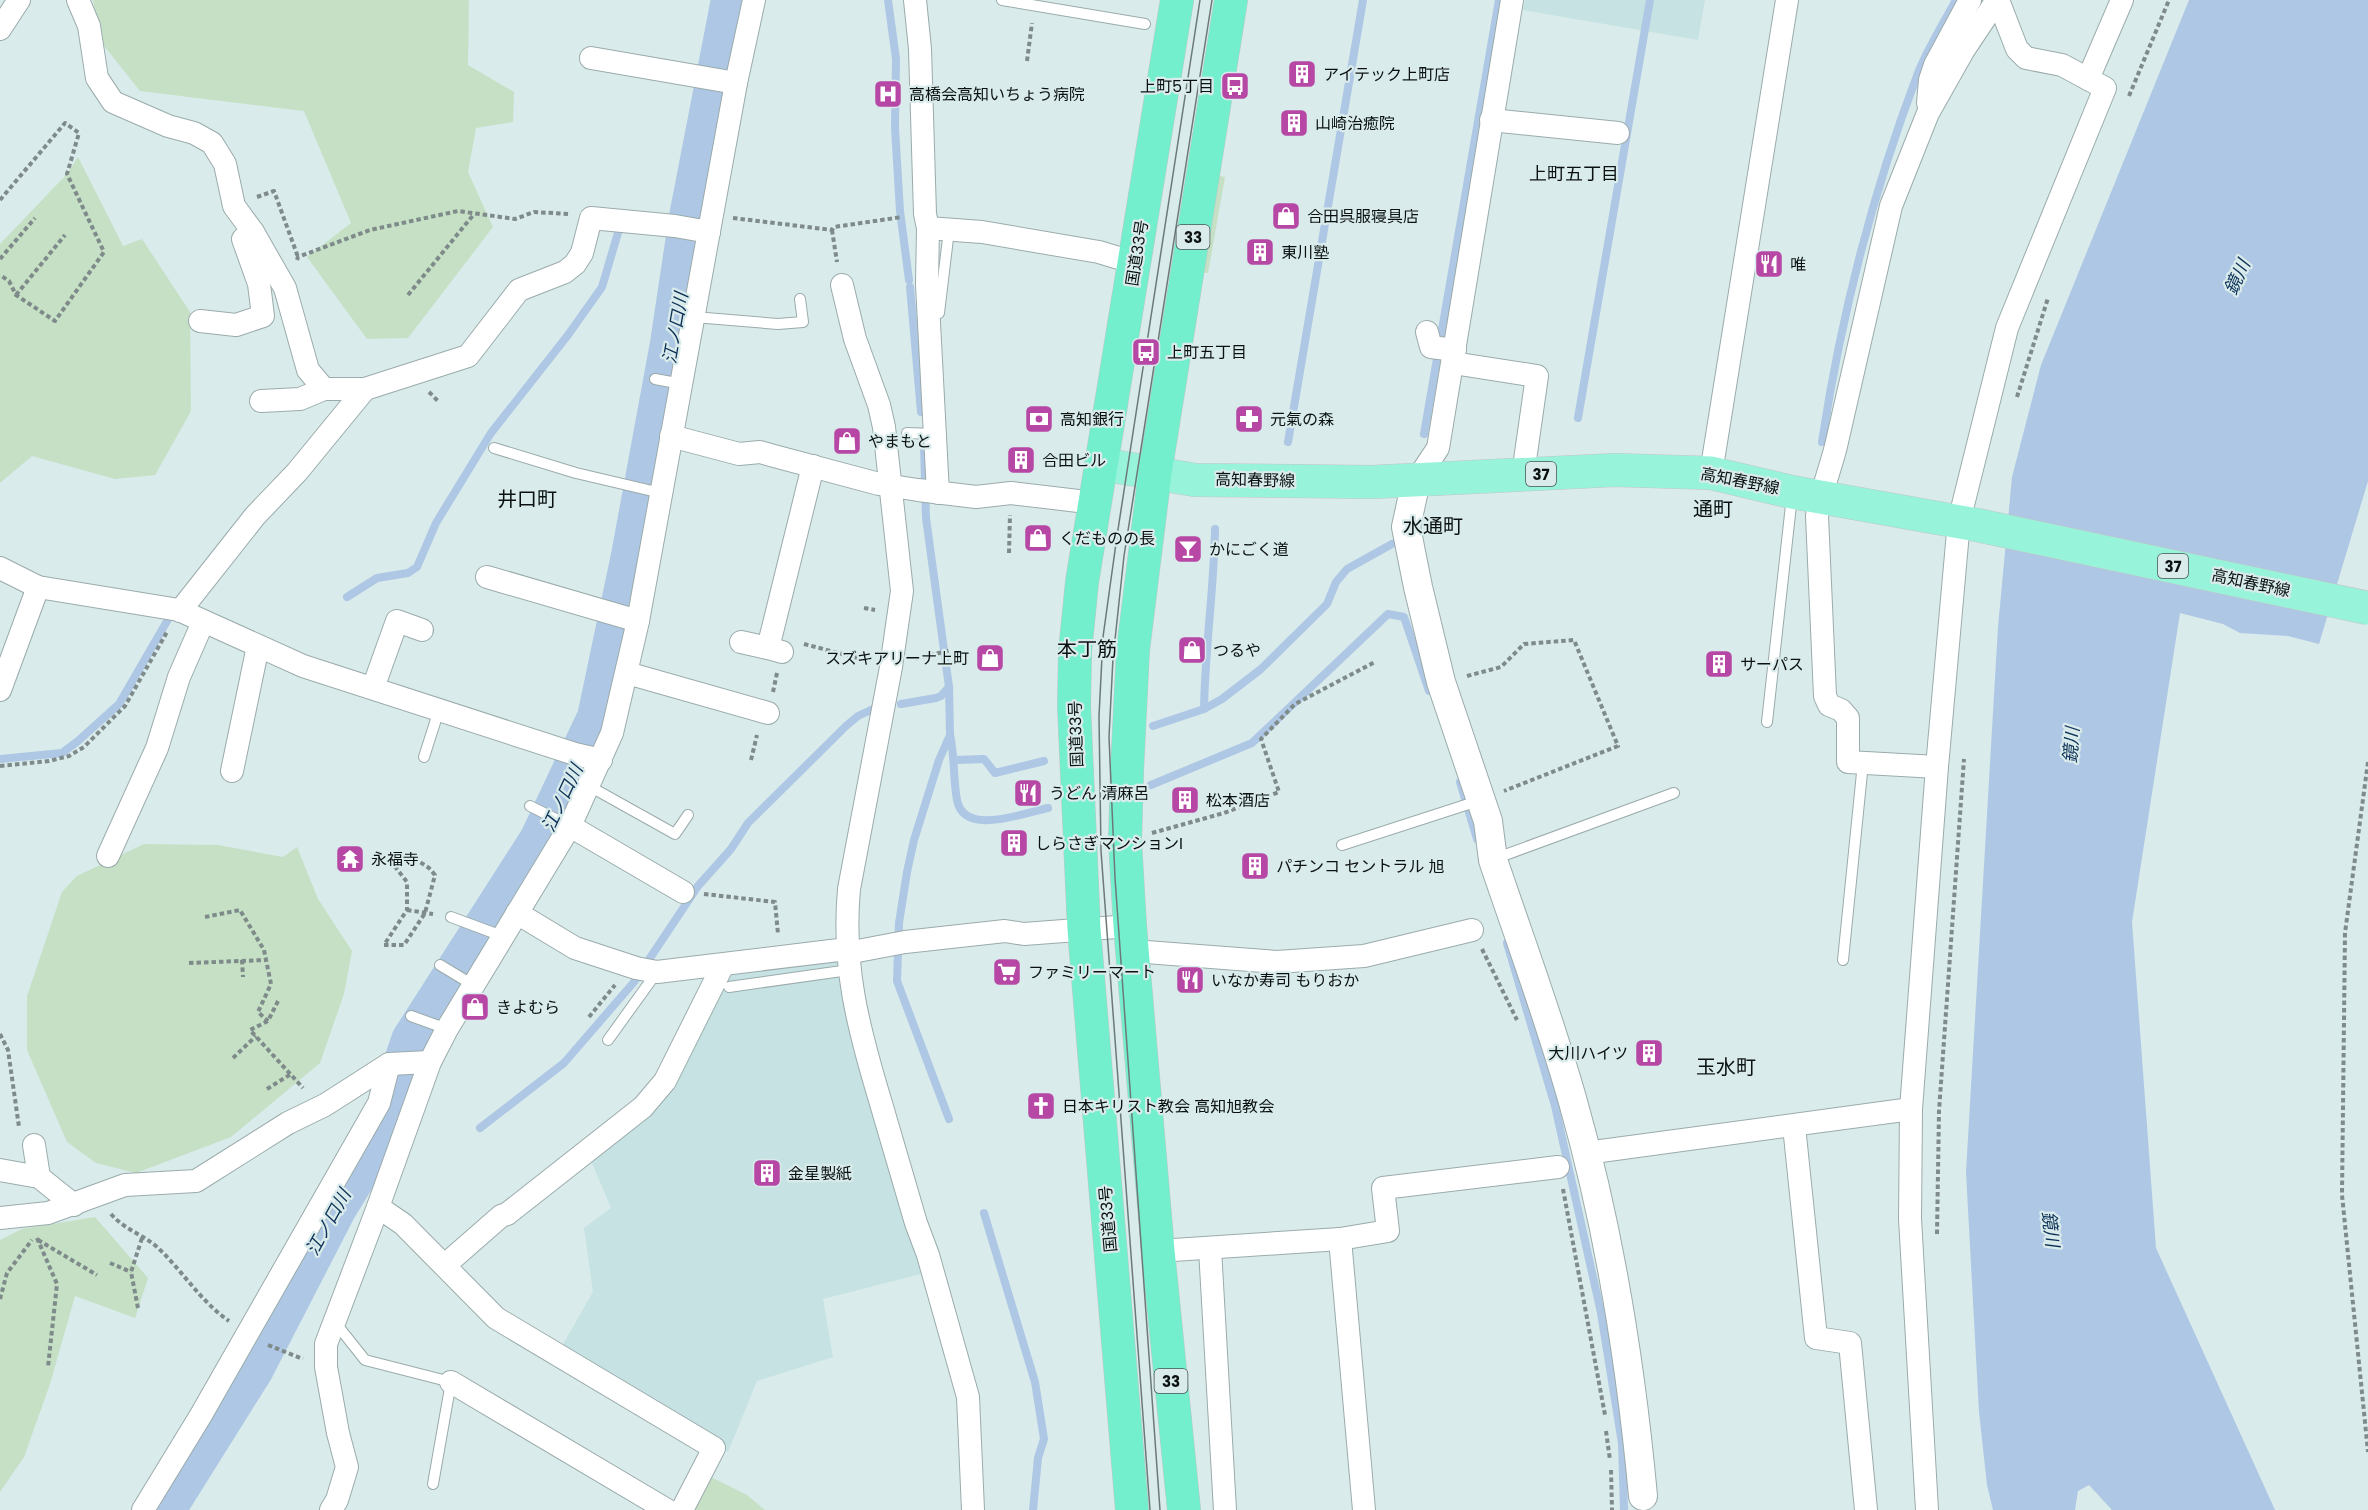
<svg xmlns="http://www.w3.org/2000/svg" width="2368" height="1510" viewBox="0 0 2368 1510" font-family="Poppins,'Noto Sans JP',sans-serif">
	<style>
		.built { fill: #c6e2e2 }
		.green { fill: #c5e0c4 }
		.water { fill: #aec7e4 }
		.lines { fill: none; stroke-linecap: round; stroke-linejoin: round }
		.stream { stroke: #aec7e4; stroke-width: 8 }
		.river { stroke: #aec7e4; stroke-width: 46 }
		.service-casing { stroke: #9babac; stroke-width: 12 }
		.minor-casing { stroke: #9babac; stroke-width: 24 }
		.tertiary-casing { stroke: #9babac; stroke-width: 30 }
		.primary-casing { stroke: #c4c6c6; stroke-width: 34 }
		.trunk-casing { stroke: #c4c6c6; stroke-width: 34 }
		.path { stroke: #7f8b8b; stroke-width: 4; stroke-dasharray: 4.5 3; stroke-linecap: butt }
		.service { stroke: #fff; stroke-width: 10 }
		.minor { stroke: #fff; stroke-width: 22 }
		.tertiary { stroke: #fff; stroke-width: 28 }
		.primary { stroke: #97f3da; stroke-width: 33 }
		.trunk { stroke: #74efce; stroke-width: 33 }
		.tram { stroke: #6d7979; stroke-width: 1.5 }
		.primary-bridge-casing { stroke: #c4c6c6; stroke-width: 34; stroke-linecap: butt }
		.primary-bridge { stroke: #97f3da; stroke-width: 33 }
		.labels { text-anchor: middle; dominant-baseline: central; stroke-width: 4.5; stroke-linejoin: round; paint-order: stroke }
		.shield { fill: #d9ebeb; stroke: #495252; stroke-width: 1.5 }
		.shield-label { font-size: 15px; font-weight: bold; fill: #0b1111 }
		.poi-label { font-size: 16px; fill: #0b1111; stroke: #d9ebeb; text-anchor: start }
		.street-label { font-size: 16px; fill: #0b1111; stroke: #d9ebeb }
		.neighbourhood-label { font-size: 18px; fill: #0b1111; stroke: #d9ebeb }
		.water-label { font-size: 18px; font-style: italic; fill: #0d3157; stroke: #d9ebeb }
		.quarter-label { font-size: 20px; fill: #0b1111; stroke: #d9ebeb }
	</style>
	<rect width="100%" height="100%" fill="#d9ebeb"/>
	<g class="built">
		<polygon points="1525,0 1705,0 1698,40 1523,10"/>
		<polygon points="840,958 853,1032 921,1274 823,1299 833,1357 757,1381 728,1452 561,1348 593,1292 584,1228 611,1208 589,1156 631,1123 718,984 736,971"/>
	</g>
	<g class="green">
		<polygon points="93,0 469,0 468,65 514,92 513,122 476,128 468,172 493,227 408,338 367,339 307,257 351,223 304,111 140,91 101,42"/>
		<polygon points="78,157 123,246 142,239 190,312 191,411 155,475 115,479 32,456 0,483 0,244 67,174"/>
		<polygon points="1215,175 1225,177 1208,273 1198,272"/>
		<polygon points="144,844 218,845 283,857 297,847 318,899 352,951 344,994 320,1063 231,1137 136,1173 96,1163 67,1142 27,1050 27,996 62,892 77,876"/>
		<polygon points="95,1217 148,1278 135,1318 75,1296 50,1384 24,1457 0,1492 0,1240 22,1229"/>
		<polygon points="707,1475 747,1495 765,1510 689,1510"/>
	</g>
	<polygon class="water" points="2189,0 2368,0 2368,481 2319,644 2288,636 2240,633 2223,624 2180,613 2132,922 2156,1248 2275,1510 2112,1510 2089,1485 2078,1491 2075,1510 1993,1510 1987,1485 1979,1412 1966,1172 1998,627 2012,477 2041,365"/>
	<g class="lines">
		<g class="stream">
			<polyline points="888,0 896,59 895,128 900,211 909,280"/>
			<polyline points="910,287 921,412"/>
			<polyline points="1578,418 1650,0"/>
			<polyline points="1424,434 1499,0"/>
			<polyline points="1288,442 1363,0"/>
			<path d="M1822,442C1841,316 1873,191 1918,73C1928,48 1943,24 1956,0"/>
			<polyline points="924,447 926,518 949,687 950,735 939,760 914,840 907,872 899,923 897,981 949,1119"/>
			<polyline points="347,597 377,578 408,573 417,567 436,523 491,433 568,335 602,287 620,226 622,226"/>
			<polyline points="901,704 936,698 941,696 949,687"/>
			<polyline points="1204,709 1222,699 1261,669 1327,604 1336,582 1347,569 1392,544"/>
			<path d="M1153,726L1204,709C1205,648 1214,589 1215,529"/>
			<path d="M950,735C955,757 953,779 957,800C964,837 1023,813 1048,808"/>
			<polyline points="0,759 62,753 78,741 119,704 170,616"/>
			<polyline points="955,760 984,759 995,773 1044,761"/>
			<polyline points="1460,782 1477,839"/>
			<polyline points="1151,785 1252,743 1388,614 1404,617 1429,691"/>
			<polyline points="1507,943 1555,1106 1601,1313 1622,1443 1624,1510"/>
			<polyline points="390,1110 399,1110"/>
			<polyline points="480,1128 564,1063 634,982 698,886 731,849 748,823 846,726 858,716 873,709"/>
			<polyline points="984,1213 1035,1382 1044,1439 1038,1458 1033,1510"/>
		</g>
		<polyline class="river" points="162,1510 251,1368 334,1207 387,1120 414,1041 542,841 600,718 634,556 673,344 692,217 734,0"/>
		<g class="service-casing">
			<g id="service">
				<polyline points="1002,0 1145,24"/>
				<polyline points="939,313 949,230"/>
				<polyline points="694,317 778,324 803,322 800,299"/>
				<polyline points="655,379 682,384"/>
				<polyline points="907,433 935,434"/>
				<polyline points="494,448 576,473 661,493"/>
				<polyline points="1767,722 1792,496"/>
				<polyline points="424,757 439,710"/>
				<polyline points="589,786 675,834 688,815"/>
				<polyline points="530,806 570,826"/>
				<polyline points="1342,845 1478,801"/>
				<polyline points="1494,859 1674,793"/>
				<polyline points="451,917 502,936"/>
				<polyline points="1843,960 1863,763"/>
				<polyline points="440,965 473,985"/>
				<polyline points="729,987 849,970"/>
				<polyline points="411,1016 447,1029"/>
				<polyline points="608,1040 657,972"/>
				<polyline points="334,1321 365,1360 451,1382 433,1484"/>
			</g>
		</g>
		<g class="minor-casing">
			<g id="minor">
				<polyline points="78,0 89,26 97,78 113,102 168,126 194,133 212,143 225,164 234,206 253,232 285,288 308,370 324,389"/>
				<polyline points="915,0 920,49 925,214 928,228 927,285 938,493"/>
				<polyline points="1998,0 2017,49 2026,58 2062,65 2088,79"/>
				<polyline points="0,29 19,0"/>
				<polyline points="591,58 736,83"/>
				<polyline points="1928,103 1930,80 1935,65 1970,0"/>
				<polyline points="1491,120 1618,133"/>
				<polyline points="928,228 982,232 1099,252 1135,263"/>
				<path d="M842,285L855,339L879,405L884,427L902,591L891,667L849,889C842,966 858,1027 880,1100C892,1141 904,1182 916,1223L928,1255L968,1397L973,1510"/>
				<polyline points="200,321 236,325 263,316 259,284 243,239 253,232"/>
				<polyline points="1427,332 1431,347 1455,350"/>
				<polyline points="1453,363 1537,376 1523,474"/>
				<polyline points="261,401 300,399 324,389 365,389 468,356 519,290 565,272 575,264 582,253 591,218 675,226 709,232"/>
				<polyline points="671,436 739,454 760,452 774,456 879,484 918,490 976,497 1011,493 1095,503"/>
				<polyline points="1711,473 1787,0"/>
				<polyline points="1416,481 1438,448 1512,0"/>
				<polyline points="0,568 38,587 179,610 303,666 575,754 601,760"/>
				<polyline points="487,577 638,621"/>
				<polyline points="180,611 255,516 297,472 365,389"/>
				<polyline points="741,642 768,648"/>
				<polyline points="782,652 768,648 813,466"/>
				<polyline points="627,673 768,713"/>
				<polyline points="373,688 397,621 422,630"/>
				<polyline points="0,690 38,587"/>
				<path d="M1937,767L1848,762V718L1841,710L1829,705L1825,696L1817,516C1821,492 1830,470 1836,446L1891,206L1928,113L1963,51L1997,0"/>
				<polyline points="232,771 258,646"/>
				<polyline points="570,826 683,892"/>
				<polyline points="108,856 157,748 179,677 203,622"/>
				<polyline points="517,913 575,948 636,968 657,972 847,949"/>
				<polyline points="1133,951 1277,962 1364,956 1472,930"/>
				<polyline points="847,953 905,942 1005,931 1024,934 1130,926"/>
				<polyline points="1794,1126 1816,1338 1850,1343 1866,1510"/>
				<polyline points="34,1145 39,1177"/>
				<polyline points="1586,1153 1911,1109"/>
				<polyline points="0,1170 39,1177 74,1205"/>
				<polyline points="378,1207 403,1224 496,1318 714,1448 682,1510"/>
				<polyline points="0,1218 48,1213 125,1185 196,1181 288,1123 325,1105 389,1064 430,1062"/>
				<polyline points="1340,1239 1364,1510"/>
				<polyline points="1210,1249 1225,1510"/>
				<polyline points="1158,1251 1340,1239 1388,1231 1383,1188 1558,1167"/>
				<polyline points="445,1265 501,1216 507,1214 643,1107 665,1081 723,965"/>
				<polyline points="451,1382 667,1510"/>
				<polyline points="143,1510 201,1415 379,1103 389,1064"/>
				<polyline points="331,1510 337,1500 347,1467 338,1433 326,1367 326,1344 378,1207 430,1062 447,1029 570,826 612,733 638,621 736,83 754,0"/>
				<polyline points="1927,1510 1910,1219 1911,1109 1937,767 1959,521 2007,328 2105,88 2088,79 2122,0"/>
			</g>
		</g>
		<g class="tertiary-casing">
			<path id="tertiary" d="M1416,481L1406,527L1418,587L1441,682L1488,821L1493,860C1520,940 1550,1020 1573,1102C1609,1228 1631,1366 1643,1496"/>
		</g>
		<g class="primary-casing">
			<polyline id="primary" points="1101,464 1195,480 1372,482 1615,470 1711,473 1792,492 1977,525"/>
		</g>
		<g class="trunk-casing">
			<g id="trunk">
				<polyline points="1132,1510 1084,929 1074,706 1075,652 1082,582 1177,0"/>
				<polyline points="1184,1510 1158,1251 1130,926 1125,841 1127,771 1133,650 1155,473 1231,0"/>
			</g>
		</g>
		<g class="path">
			<polyline points="1027,61 1032,23"/>
			<polyline points="2129,96 2169,0"/>
			<polyline points="257,197 274,191 298,257"/>
			<polyline points="0,200 65,123 79,133 67,174 104,252 55,321 16,295 9,281 0,275"/>
			<polyline points="733,218 832,230 834,227 902,217"/>
			<polyline points="832,230 837,262"/>
			<polyline points="0,259 35,218"/>
			<polyline points="297,260 298,257 370,230 458,211 515,219 534,212 569,214"/>
			<polyline points="16,295 65,235"/>
			<polyline points="408,295 474,214"/>
			<polyline points="429,392 439,402"/>
			<polyline points="2017,397 2048,298"/>
			<polyline points="1009,553 1010,515"/>
			<polyline points="864,608 875,610"/>
			<polyline points="804,644 869,661"/>
			<polyline points="915,659 951,650"/>
			<polyline points="1467,676 1501,667 1524,644 1574,640 1618,746 1504,791"/>
			<polyline points="773,692 777,673"/>
			<polyline points="751,760 757,735"/>
			<polyline points="2368,762 2345,933 2342,1195 2368,1452"/>
			<polyline points="0,766 49,761 69,756 84,747 125,706 167,632"/>
			<polyline points="1152,833 1224,813 1279,792 1261,739 1295,704 1375,662"/>
			<polygon points="408,854 429,868 435,875 425,913 404,945 384,945 407,910 407,882 389,859"/>
			<polyline points="704,894 775,902 778,934"/>
			<polyline points="407,910 433,914"/>
			<polyline points="205,917 240,910 264,950 271,984 258,1012 268,1021"/>
			<polyline points="1482,949 1517,1020"/>
			<polyline points="242,960 243,977"/>
			<polyline points="189,963 266,960"/>
			<polyline points="278,1001 268,1021 250,1030 303,1088"/>
			<polyline points="589,1017 615,985"/>
			<polyline points="0,1034 8,1050 19,1127"/>
			<polyline points="233,1058 256,1036"/>
			<polyline points="267,1089 291,1074"/>
			<polyline points="1563,1189 1605,1415"/>
			<path d="M111,1214C125,1230 142,1234 157,1247C182,1270 200,1301 229,1321"/>
			<polyline points="1937,1234 1939,1111 1964,759"/>
			<polyline points="37,1238 57,1284 48,1367"/>
			<polyline points="38,1240 97,1275"/>
			<polyline points="110,1263 131,1272"/>
			<polyline points="0,1299 7,1273 32,1240"/>
			<polyline points="138,1308 131,1272 142,1238"/>
			<polyline points="268,1345 303,1359"/>
			<polyline points="1606,1431 1610,1460"/>
			<polyline points="1611,1470 1612,1510"/>
		</g>
		<use href="#service" class="service"/>
		<use href="#minor" class="minor"/>
		<use href="#tertiary" class="tertiary"/>
		<use href="#primary" class="primary"/>
		<use href="#trunk" class="trunk"/>
		<g class="tram">
			<polyline points="1150,1510 1101,851 1099,716 1103,637 1117,536 1200,0"/>
			<polyline points="1160,1510 1115,878 1109,737 1113,658 1124,556 1212,0"/>
		</g>
		<g class="primary-bridge-casing">
			<polyline id="primary-bridge" points="1977,525 2368,608"/>
		</g>
		<use href="#primary-bridge" class="primary-bridge"/>
	</g>
	<defs>
		<g id="building-square" transform="scale(1.5)"><rect x="-9" y="-9" width="18" height="18" rx="4" fill="#b747a4" stroke="#d9ebeb"/><path d="M-4-6H4V6H1V3H-1V6H-4ZM-2.5-4.3h1.7v1.8h-1.7ZM.8-4.3h1.7v1.8H.8ZM-2.5-1h1.7V.8h-1.7ZM.8-1h1.7V.8H.8Z" fill="#fff"/></g>
		<g id="bus-square" transform="scale(1.5)"><rect x="-9" y="-9" width="18" height="18" rx="4" fill="#b747a4" stroke="#d9ebeb"/><path d="M-5-6H5V4H4V6H2V4H-2V6H-4V4H-5ZM-3.5-4V0h7V-4ZM-3.5 1.2v1.5H-2V1.2ZM2 1.2v1.5H3.5V1.2Z" fill="#fff"/></g>
		<g id="hospital-square" transform="scale(1.5)"><rect x="-9" y="-9" width="18" height="18" rx="4" fill="#b747a4" stroke="#d9ebeb"/><path d="M-5-5h3v3.5h4V-5h3V5h-3V1.5h-4V5h-3Z" fill="#fff"/></g>
		<g id="shop-square" transform="scale(1.5)"><rect x="-9" y="-9" width="18" height="18" rx="4" fill="#b747a4" stroke="#d9ebeb"/><path d="M-5-2.5h2.3a2.7 3.5 0 0 1 5.4 0H5L5.5 6h-11ZM-1.5-2.5h3a1.5 2.3 0 0 0-3 0Z" fill="#fff"/></g>
		<g id="restaurant-square" transform="scale(1.5)"><rect x="-9" y="-9" width="18" height="18" rx="4" fill="#b747a4" stroke="#d9ebeb"/><path d="M-5-6h1v4h1v-4h1v4h1v-4h1v5L-1.5 .5V6h-2V.5L-5-1ZM5-6V6H3V1.5H1.5Q1.5-4 5-6Z" fill="#fff"/></g>
		<g id="bank-square" transform="scale(1.5)"><rect x="-9" y="-9" width="18" height="18" rx="4" fill="#b747a4" stroke="#d9ebeb"/><path d="M-6-4H6V4H-6ZM0-2.3a2.3 2.3 0 1 0 0 4.6a2.3 2.3 0 1 0 0-4.6Z" fill="#fff"/></g>
		<g id="pharmacy-square" transform="scale(1.5)"><rect x="-9" y="-9" width="18" height="18" rx="4" fill="#b747a4" stroke="#d9ebeb"/><path d="M-2-6h4v4h4v4h-4v4h-4v-4h-4v-4h4Z" fill="#fff"/></g>
		<g id="bar-square" transform="scale(1.5)"><rect x="-9" y="-9" width="18" height="18" rx="4" fill="#b747a4" stroke="#d9ebeb"/><path d="M-6-5H6L.8 .8V4.5H3.5V6h-7V4.5H-.8V.8Z" fill="#fff"/></g>
		<g id="temple-square" transform="scale(1.5)"><rect x="-9" y="-9" width="18" height="18" rx="4" fill="#b747a4" stroke="#d9ebeb"/><path d="M0-6L5-2H3V0L6.5 2.5H4V6H1.5V3h-3V6H-4V2.5H-6.5L-3 0V-2H-5Z" fill="#fff"/></g>
		<g id="supermarket-square" transform="scale(1.5)"><rect x="-9" y="-9" width="18" height="18" rx="4" fill="#b747a4" stroke="#d9ebeb"/><path d="M-6-5.5h2.5l.6 2H6L4.5 2H-2.5L-4.4-4H-6ZM-1.5 3.2a1.3 1.3 0 1 0 .1 0ZM3 3.2a1.3 1.3 0 1 0 .1 0Z" fill="#fff"/></g>
		<g id="church-square" transform="scale(1.5)"><rect x="-9" y="-9" width="18" height="18" rx="4" fill="#b747a4" stroke="#d9ebeb"/><path d="M-1.2-6h2.4v3.5h3.3v2.4h-3.3V6h-2.4V-.1h-3.3v-2.4h3.3Z" fill="#fff"/></g>
	</defs>
	<g fill-rule="evenodd">
		<use href="#building-square" x="1302" y="74"/>
		<use href="#bus-square" x="1235" y="86"/>
		<use href="#hospital-square" x="888" y="94"/>
		<use href="#building-square" x="1294" y="123"/>
		<use href="#shop-square" x="1286" y="216"/>
		<use href="#building-square" x="1260" y="252"/>
		<use href="#restaurant-square" x="1769" y="264"/>
		<use href="#bus-square" x="1146" y="352"/>
		<use href="#bank-square" x="1039" y="419"/>
		<use href="#pharmacy-square" x="1249" y="419"/>
		<use href="#shop-square" x="847" y="441"/>
		<use href="#building-square" x="1021" y="460"/>
		<use href="#shop-square" x="1038" y="538"/>
		<use href="#bar-square" x="1188" y="549"/>
		<use href="#shop-square" x="1192" y="650"/>
		<use href="#shop-square" x="990" y="658"/>
		<use href="#building-square" x="1719" y="664"/>
		<use href="#restaurant-square" x="1028" y="793"/>
		<use href="#building-square" x="1185" y="800"/>
		<use href="#building-square" x="1014" y="843"/>
		<use href="#temple-square" x="350" y="859"/>
		<use href="#building-square" x="1255" y="866"/>
		<use href="#supermarket-square" x="1007" y="972"/>
		<use href="#restaurant-square" x="1190" y="980"/>
		<use href="#shop-square" x="475" y="1007"/>
		<use href="#building-square" x="1649" y="1053"/>
		<use href="#church-square" x="1041" y="1106"/>
		<use href="#building-square" x="767" y="1173"/>
	</g>
	<g class="labels">
		<g class="shield">
			<rect x="1176.5" y="225" width="33" height="24" rx="4.5"/>
			<rect x="1526" y="462" width="30" height="24" rx="4.5"/>
			<rect x="2158" y="554" width="30" height="24" rx="4.5"/>
			<rect x="1154.5" y="1369" width="33" height="24" rx="4.5"/>
		</g>
		<g class="shield-label">
			<text x="1193" y="237">33</text>
			<text x="1541" y="474">37</text>
			<text x="2173" y="566">37</text>
			<text x="1171" y="1381">33</text>
		</g>
		<g class="poi-label">
			<text x="1323" y="74">アイテック上町店</text>
			<text x="1214" y="86" text-anchor="end">上町5丁目</text>
			<text x="909" y="94">高橋会高知いちょう病院</text>
			<text x="1315" y="123">山崎治癒院</text>
			<text x="1307" y="216">合田呉服寝具店</text>
			<text x="1281" y="252">東川塾</text>
			<text x="1790" y="264">唯</text>
			<text x="1167" y="352">上町五丁目</text>
			<text x="1060" y="419">高知銀行</text>
			<text x="1270" y="419">元氣の森</text>
			<text x="868" y="441">やまもと</text>
			<text x="1042" y="460">合田ビル</text>
			<text x="1059" y="538">くだものの長</text>
			<text x="1209" y="549">かにごく道</text>
			<text x="1213" y="650">つるや</text>
			<text x="969" y="658" text-anchor="end">スズキアリーナ上町</text>
			<text x="1740" y="664">サーパス</text>
			<text x="1049" y="793">うどん 清麻呂</text>
			<text x="1206" y="800">松本酒店</text>
			<text x="1035" y="843">しらさぎマンションI</text>
			<text x="371" y="859">永福寺</text>
			<text x="1276" y="866">パチンコ セントラル 旭</text>
			<text x="1028" y="972">ファミリーマート</text>
			<text x="1211" y="980">いなか寿司 もりおか</text>
			<text x="496" y="1007">きよむら</text>
			<text x="1628" y="1053" text-anchor="end">大川ハイツ</text>
			<text x="1062" y="1106">日本キリスト教会 高知旭教会</text>
			<text x="788" y="1173">金星製紙</text>
		</g>
		<g class="street-label">
			<text transform="translate(1137 253) rotate(-81)">国道33号</text>
			<text transform="translate(1255 480) rotate(1)">高知春野線</text>
			<text transform="translate(1740 481) rotate(11)">高知春野線</text>
			<text transform="translate(2251 583) rotate(12)">高知春野線</text>
			<text transform="translate(1076 734) rotate(-92)">国道33号</text>
			<text transform="translate(1108 1219) rotate(-95)">国道33号</text>
		</g>
		<g class="neighbourhood-label">
			<text x="1574" y="173">上町五丁目</text>
		</g>
		<g class="water-label">
			<text transform="translate(2237 277) rotate(-66)">鏡川</text>
			<text transform="translate(675 328) rotate(-80)">江ノ口川</text>
			<text transform="translate(2071 745) rotate(-86)">鏡川</text>
			<text transform="translate(562 798) rotate(-65)">江ノ口川</text>
			<text transform="translate(328 1222) rotate(-61)">江ノ口川</text>
			<text transform="translate(2051 1229) rotate(83)">鏡川</text>
		</g>
		<g class="quarter-label">
			<text x="527" y="499">井口町</text>
			<text x="1713" y="509">通町</text>
			<text x="1433" y="526">水通町</text>
			<text x="1087" y="649">本丁筋</text>
			<text x="1726" y="1067">玉水町</text>
		</g>
	</g>
</svg>
